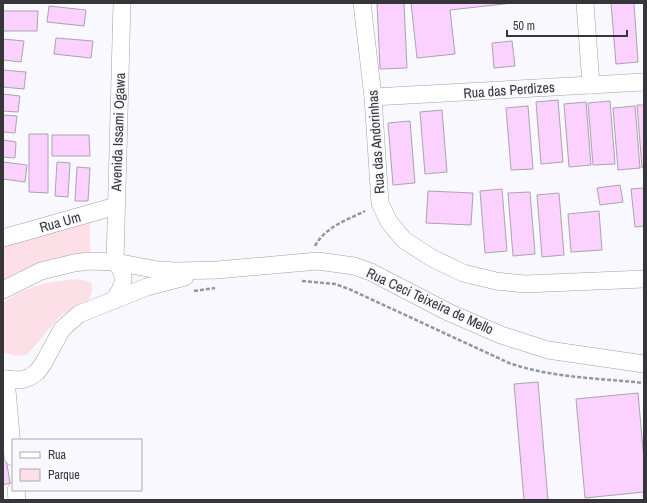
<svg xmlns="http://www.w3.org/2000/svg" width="647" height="503" viewBox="0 0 647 503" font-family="'Archivo Narrow',sans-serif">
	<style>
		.green { fill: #fddfe8 }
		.building { fill: #fbd1ff; stroke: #aba4ac }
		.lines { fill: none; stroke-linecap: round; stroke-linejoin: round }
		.minor-casing { stroke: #a0a0a9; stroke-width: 18 }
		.path { stroke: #96959a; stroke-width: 2.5; stroke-dasharray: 4 2; stroke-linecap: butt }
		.minor { stroke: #fff; stroke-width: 17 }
		.labels { text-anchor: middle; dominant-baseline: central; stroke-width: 3; stroke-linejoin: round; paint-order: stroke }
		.street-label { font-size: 14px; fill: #363539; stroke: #f8f8fe }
	</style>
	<rect width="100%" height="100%" fill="#f8f8fe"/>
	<g class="green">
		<path d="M90,217V258C60,263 27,263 3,282V243Z"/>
		<path d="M78,279L91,282C94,291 91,296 86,304L77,307L60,316L27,355L16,356L3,352V303C25,286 51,281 78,279Z"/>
	</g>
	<g class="building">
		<polygon points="377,3 404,3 407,68 380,69"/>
		<polygon points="411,3 513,3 450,10 455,54 417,58"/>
		<polygon points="611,3 634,3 638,62 616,64"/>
		<polygon points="49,6 86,10 84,26 47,22"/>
		<polygon points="3,11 38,11 37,31 3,31"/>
		<polygon points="56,38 93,41 91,58 54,54"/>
		<polygon points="3,39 24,41 21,62 3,60"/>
		<polygon points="512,41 515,66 494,68 492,43"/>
		<polygon points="3,70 26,72 24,89 3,87"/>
		<polygon points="3,94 20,96 18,112 3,111"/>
		<polygon points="558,100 563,162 541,164 536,102"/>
		<polygon points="610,101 615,164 593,165 588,103"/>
		<polygon points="586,102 591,165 569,167 564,104"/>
		<polygon points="637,105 644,105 644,167 642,168"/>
		<polygon points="528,106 533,169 511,170 506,108"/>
		<polygon points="635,106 640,168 618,170 613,108"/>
		<polygon points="442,110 447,172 425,174 420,112"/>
		<polygon points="3,115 17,116 15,133 3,132"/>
		<polygon points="410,121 415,183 393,185 388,123"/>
		<polygon points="29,134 48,134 48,193 29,192"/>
		<polygon points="52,135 89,135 90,156 52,156"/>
		<polygon points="3,140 16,142 15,158 3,157"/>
		<polygon points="3,162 27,165 25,182 3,179"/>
		<polygon points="57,162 70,163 68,197 55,196"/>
		<polygon points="77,167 90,168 88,201 75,201"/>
		<polygon points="620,185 623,202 600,205 597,188"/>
		<polygon points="644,188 644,226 635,227 631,189"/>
		<polygon points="502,189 507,251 485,253 480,191"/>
		<polygon points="428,191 473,193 471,225 426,223"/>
		<polygon points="530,192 535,254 513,256 508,193"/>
		<polygon points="559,193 564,255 542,257 537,195"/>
		<polygon points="599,211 602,250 571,252 568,214"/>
		<polygon points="538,382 548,500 524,500 514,384"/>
		<polygon points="638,393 644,460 644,492 585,498 576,399"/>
		<polygon points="3,440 10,483 3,485"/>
	</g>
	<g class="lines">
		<g class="minor-casing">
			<g id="minor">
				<polyline points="362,3 373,97 380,203 389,222 404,240 432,258 463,273 496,281 525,284 644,279"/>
				<polyline points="585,3 591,85"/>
				<polyline points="373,97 644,82"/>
				<polyline points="3,238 116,206"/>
				<polyline points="115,262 122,3"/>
				<polyline points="3,290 41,271 74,263 88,261 115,262 158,270 176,271 217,270 318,261 354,266 371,272 448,312 501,335 526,343 548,350 644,364"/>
				<path d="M114,300C124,285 128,276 115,262"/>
				<polyline points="3,379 21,380 30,377 37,372 43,364 62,329 79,314 147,287 185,277"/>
				<polyline points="6,379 13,457"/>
				<polyline points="16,490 17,500"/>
			</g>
		</g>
		<g class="path">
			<path d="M315,246C325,227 347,220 365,211"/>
			<path d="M302,281L335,284L349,289L509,363C552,378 599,378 644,383"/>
			<polyline points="194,291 215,288"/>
		</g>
		<use href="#minor" class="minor"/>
	</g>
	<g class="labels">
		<g class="street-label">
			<text transform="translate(509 90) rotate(-4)">Rua das Perdizes</text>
			<text transform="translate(118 132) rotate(-88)">Avenida Issami Ogawa</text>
			<text transform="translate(376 142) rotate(-94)">Rua das Andorinhas</text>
			<text transform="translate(60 222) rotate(-16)">Rua Um</text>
			<text transform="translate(430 301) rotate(25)">Rua Ceci Teixeira de Mello</text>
		</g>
	</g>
	<rect width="647" height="503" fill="none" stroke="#363539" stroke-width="8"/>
	<rect x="12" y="439" width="130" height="52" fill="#f8f8fe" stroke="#aaaaaf"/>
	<rect x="20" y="452" width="20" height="6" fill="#ffffff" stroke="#aaaaaf"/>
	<text x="48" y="459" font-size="12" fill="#363539">Rua</text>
	<rect x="20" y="469" width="20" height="12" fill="#fddfe8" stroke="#aaaaaf"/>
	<text x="48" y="479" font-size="12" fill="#363539">Parque</text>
	<path d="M507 30v6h120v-6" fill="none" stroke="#363539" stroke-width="2"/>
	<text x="513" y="30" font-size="12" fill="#363539" stroke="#f8f8fe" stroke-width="3" paint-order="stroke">50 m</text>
</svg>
